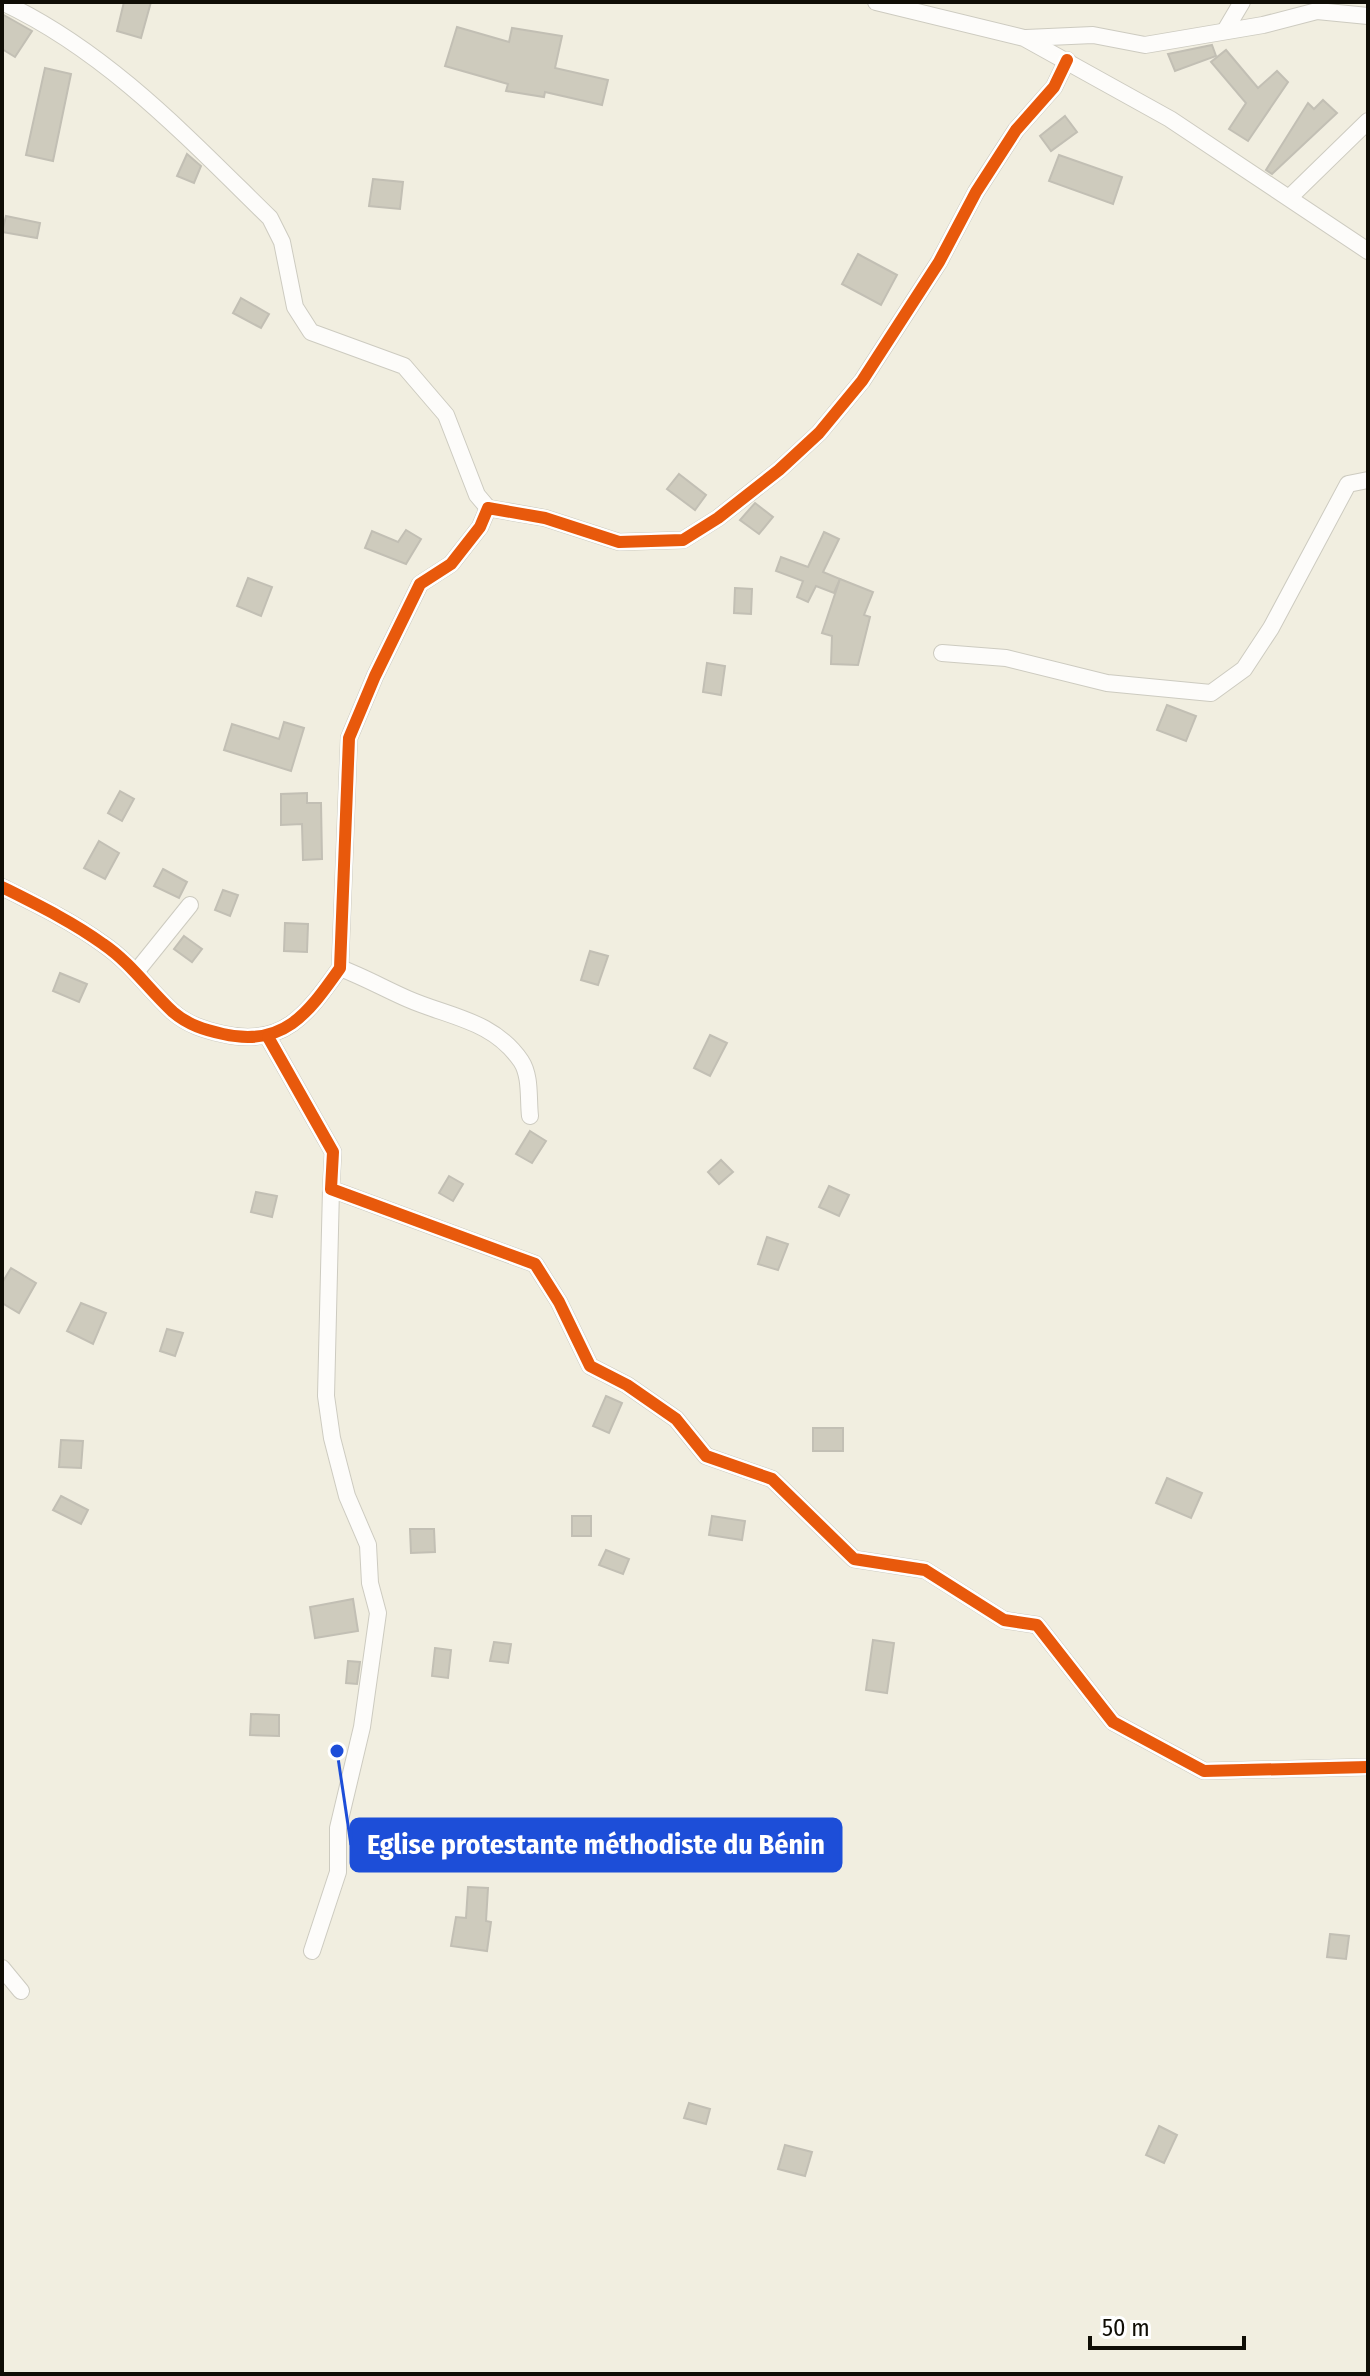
<svg xmlns="http://www.w3.org/2000/svg" width="1370" height="2376" viewBox="0 0 1370 2376" font-family="'Fira Sans Condensed',sans-serif">
	<style>
		.building { fill: #cecbbd; stroke: #c2bfb4; stroke-width: 2 }
		.lines { fill: none; stroke-linecap: round; stroke-linejoin: round }
		.street-casing { stroke: #cdcbc0; stroke-width: 18 }
		.street { stroke: #fdfcfa; stroke-width: 16 }
		.cycleway-casing { stroke: #fff; stroke-width: 17 }
		.cycleway { stroke: #e8590c; stroke-width: 12 }
		.leader { fill: none; stroke: #1d4ed8; stroke-width: 3 }
		.callout-dot { fill: #1d4ed8; stroke: #fff; stroke-width: 3 }
		.callout { fill: #1d4ed8; stroke: #1d4ed8; stroke-width: 3 }
		.callout-label { font-size: 28px; text-anchor: middle; font-weight: bold; fill: #fff }
	</style>
	<rect width="100%" height="100%" fill="#f1eee0"/>
	<g class="building">
		<polygon points="124,2 151,2 141,38 117,31"/>
		<polygon points="2,14 32,31 15,57 2,49"/>
		<polygon points="457,27 509,42 512,28 562,36 555,68 608,80 602,105 545,92 544,97 506,91 508,84 445,66"/>
		<polygon points="1212,45 1216,56 1175,71 1168,54"/>
		<polygon points="1226,50 1258,88 1277,71 1288,82 1248,141 1229,129 1246,103 1211,62"/>
		<polygon points="45,68 71,74 53,161 26,155"/>
		<polygon points="1323,100 1337,113 1272,174 1266,170 1308,103 1314,109"/>
		<polygon points="1065,116 1077,132 1051,151 1040,136"/>
		<polygon points="187,154 201,166 194,183 177,176"/>
		<polygon points="1059,155 1122,177 1113,204 1049,181"/>
		<polygon points="373,179 403,182 400,209 369,206"/>
		<polygon points="6,216 40,223 37,238 2,232"/>
		<polygon points="858,254 897,275 881,305 842,284"/>
		<polygon points="241,298 269,314 261,328 233,313"/>
		<polygon points="679,474 706,495 695,510 667,489"/>
		<polygon points="755,503 773,517 759,534 740,520"/>
		<polygon points="406,530 421,539 406,564 365,548 372,531 398,542"/>
		<polygon points="824,532 839,539 823,572 840,579 834,593 816,586 808,602 797,597 803,581 776,571 781,557 808,567"/>
		<polygon points="248,578 272,587 261,616 237,606"/>
		<polygon points="840,579 873,592 864,615 870,617 858,665 831,664 832,636 822,633"/>
		<polygon points="735,588 752,589 751,614 734,613"/>
		<polygon points="707,663 725,666 721,695 703,692"/>
		<polygon points="1167,705 1196,716 1186,741 1157,730"/>
		<polygon points="284,722 304,728 291,771 224,750 232,724 279,739"/>
		<polygon points="120,791 134,799 122,821 108,813"/>
		<polygon points="307,793 307,803 321,803 322,859 303,860 302,824 281,825 281,794"/>
		<polygon points="99,841 119,853 105,879 84,868"/>
		<polygon points="163,869 187,882 179,898 154,886"/>
		<polygon points="223,890 238,895 230,916 215,910"/>
		<polygon points="285,923 308,924 307,952 284,951"/>
		<polygon points="184,936 202,949 192,962 174,949"/>
		<polygon points="590,951 608,956 598,985 581,980"/>
		<polygon points="60,973 87,984 79,1002 53,991"/>
		<polygon points="710,1035 727,1043 710,1076 694,1068"/>
		<polygon points="530,1131 546,1141 532,1163 516,1154"/>
		<polygon points="721,1160 733,1172 719,1184 708,1172"/>
		<polygon points="449,1176 463,1184 453,1201 439,1193"/>
		<polygon points="829,1186 849,1195 839,1216 819,1207"/>
		<polygon points="256,1192 277,1196 272,1217 251,1212"/>
		<polygon points="767,1237 788,1244 778,1270 758,1264"/>
		<polygon points="11,1268 36,1283 19,1313 2,1303 2,1283"/>
		<polygon points="81,1303 106,1313 93,1344 67,1331"/>
		<polygon points="167,1329 183,1333 175,1356 160,1351"/>
		<polygon points="606,1396 622,1403 609,1433 593,1426"/>
		<rect x="813" y="1428" width="30" height="23"/>
		<polygon points="61,1440 83,1441 81,1468 59,1467"/>
		<polygon points="1167,1478 1202,1493 1191,1518 1156,1503"/>
		<polygon points="61,1496 88,1510 81,1524 53,1510"/>
		<rect x="572" y="1516" width="19" height="20"/>
		<polygon points="712,1516 745,1521 742,1540 709,1535"/>
		<polygon points="410,1529 434,1529 435,1552 411,1553"/>
		<polygon points="606,1550 629,1559 623,1574 599,1565"/>
		<polygon points="353,1599 358,1631 315,1638 310,1607"/>
		<polygon points="873,1640 894,1643 887,1693 866,1690"/>
		<polygon points="494,1642 511,1644 508,1663 490,1661"/>
		<polygon points="435,1648 451,1650 448,1678 432,1676"/>
		<polygon points="348,1661 360,1662 357,1684 346,1683"/>
		<polygon points="251,1714 279,1715 279,1736 250,1735"/>
		<polygon points="468,1887 488,1888 486,1921 491,1922 487,1951 451,1946 456,1917 466,1918"/>
		<polygon points="1330,1934 1349,1936 1346,1959 1327,1957"/>
		<polygon points="689,2103 710,2109 706,2124 684,2118"/>
		<polygon points="1159,2126 1177,2135 1164,2163 1146,2155"/>
		<polygon points="785,2145 812,2152 805,2176 778,2169"/>
	</g>
	<g class="lines">
		<g class="street-casing">
			<g id="street">
				<path d="M2,2C107,51 188,138 270,218L282,242L295,307L311,332L404,366L446,415L477,495L488,508"/>
				<polyline points="876,2 1024,38 1170,119 1368,251"/>
				<polyline points="1226,29 1242,2"/>
				<polyline points="1026,38 1093,35 1145,45 1263,25 1317,11 1368,16"/>
				<polyline points="1290,197 1368,121"/>
				<polyline points="942,653 1006,658 1107,683 1211,693 1244,669 1271,628 1348,484 1368,480"/>
				<path d="M2,887C36,904 73,922 103,944C131,963 149,990 173,1012C188,1025 205,1030 223,1034C284,1048 308,1013 340,968L349,738L375,676L420,584L451,564L480,527L488,508L545,518L619,542L683,540L718,518L779,470L819,433L862,381L939,262L976,192L1016,130L1054,87L1067,60"/>
				<path d="M340,968C364,977 385,989 408,999C449,1017 493,1020 521,1061C531,1076 528,1099 530,1116"/>
				<polyline points="136,972 190,905"/>
				<polyline points="268,1037 333,1152 331,1189 535,1264 559,1302 590,1366 627,1385 676,1419 706,1456 772,1479 854,1559 925,1570 1004,1620 1037,1625 1113,1722 1204,1771 1368,1767"/>
				<polyline points="312,1951 338,1872 338,1828 362,1727 378,1613 370,1583 368,1545 347,1496 332,1438 326,1396 331,1189"/>
				<polyline points="2,1968 21,1991"/>
			</g>
		</g>
		<use href="#street" class="street"/>
		<g class="cycleway-casing">
			<g id="cycleway">
				<path d="M2,887C36,904 73,922 103,944C131,963 149,990 173,1012C188,1025 205,1030 223,1034C284,1048 308,1013 340,968L349,738L375,676L420,584L451,564L480,527L488,508L545,518L619,542L683,540L718,518L779,470L819,433L862,381L939,262L976,192L1016,130L1054,87L1067,60"/>
				<polyline points="268,1037 333,1152 331,1189 535,1264 559,1302 590,1366 627,1385 676,1419 706,1456 772,1479 854,1559 925,1570 1004,1620 1037,1625 1113,1722 1204,1771 1368,1767"/>
			</g>
		</g>
		<use href="#cycleway" class="cycleway"/>
	</g>
	<path class="leader" d="M337 1751L351 1845"/>
	<circle class="callout-dot" cx="337" cy="1751" r="8"/>
	<rect class="callout" x="351" y="1819" width="490" height="52" rx="8"/>
	<g class="callout-label">
		<text x="596" y="1854">Eglise protestante méthodiste du Bénin</text>
	</g>
	<rect width="1370" height="2376" fill="none" stroke="#0f0d05" stroke-width="8"/>
	<path d="M1090 2336v12h154v-12" fill="none" stroke="#0f0d05" stroke-width="4"/>
	<text x="1102" y="2336" font-size="24" fill="#0f0d05" stroke="#ffffff" stroke-width="6" paint-order="stroke">50 m</text>
</svg>
